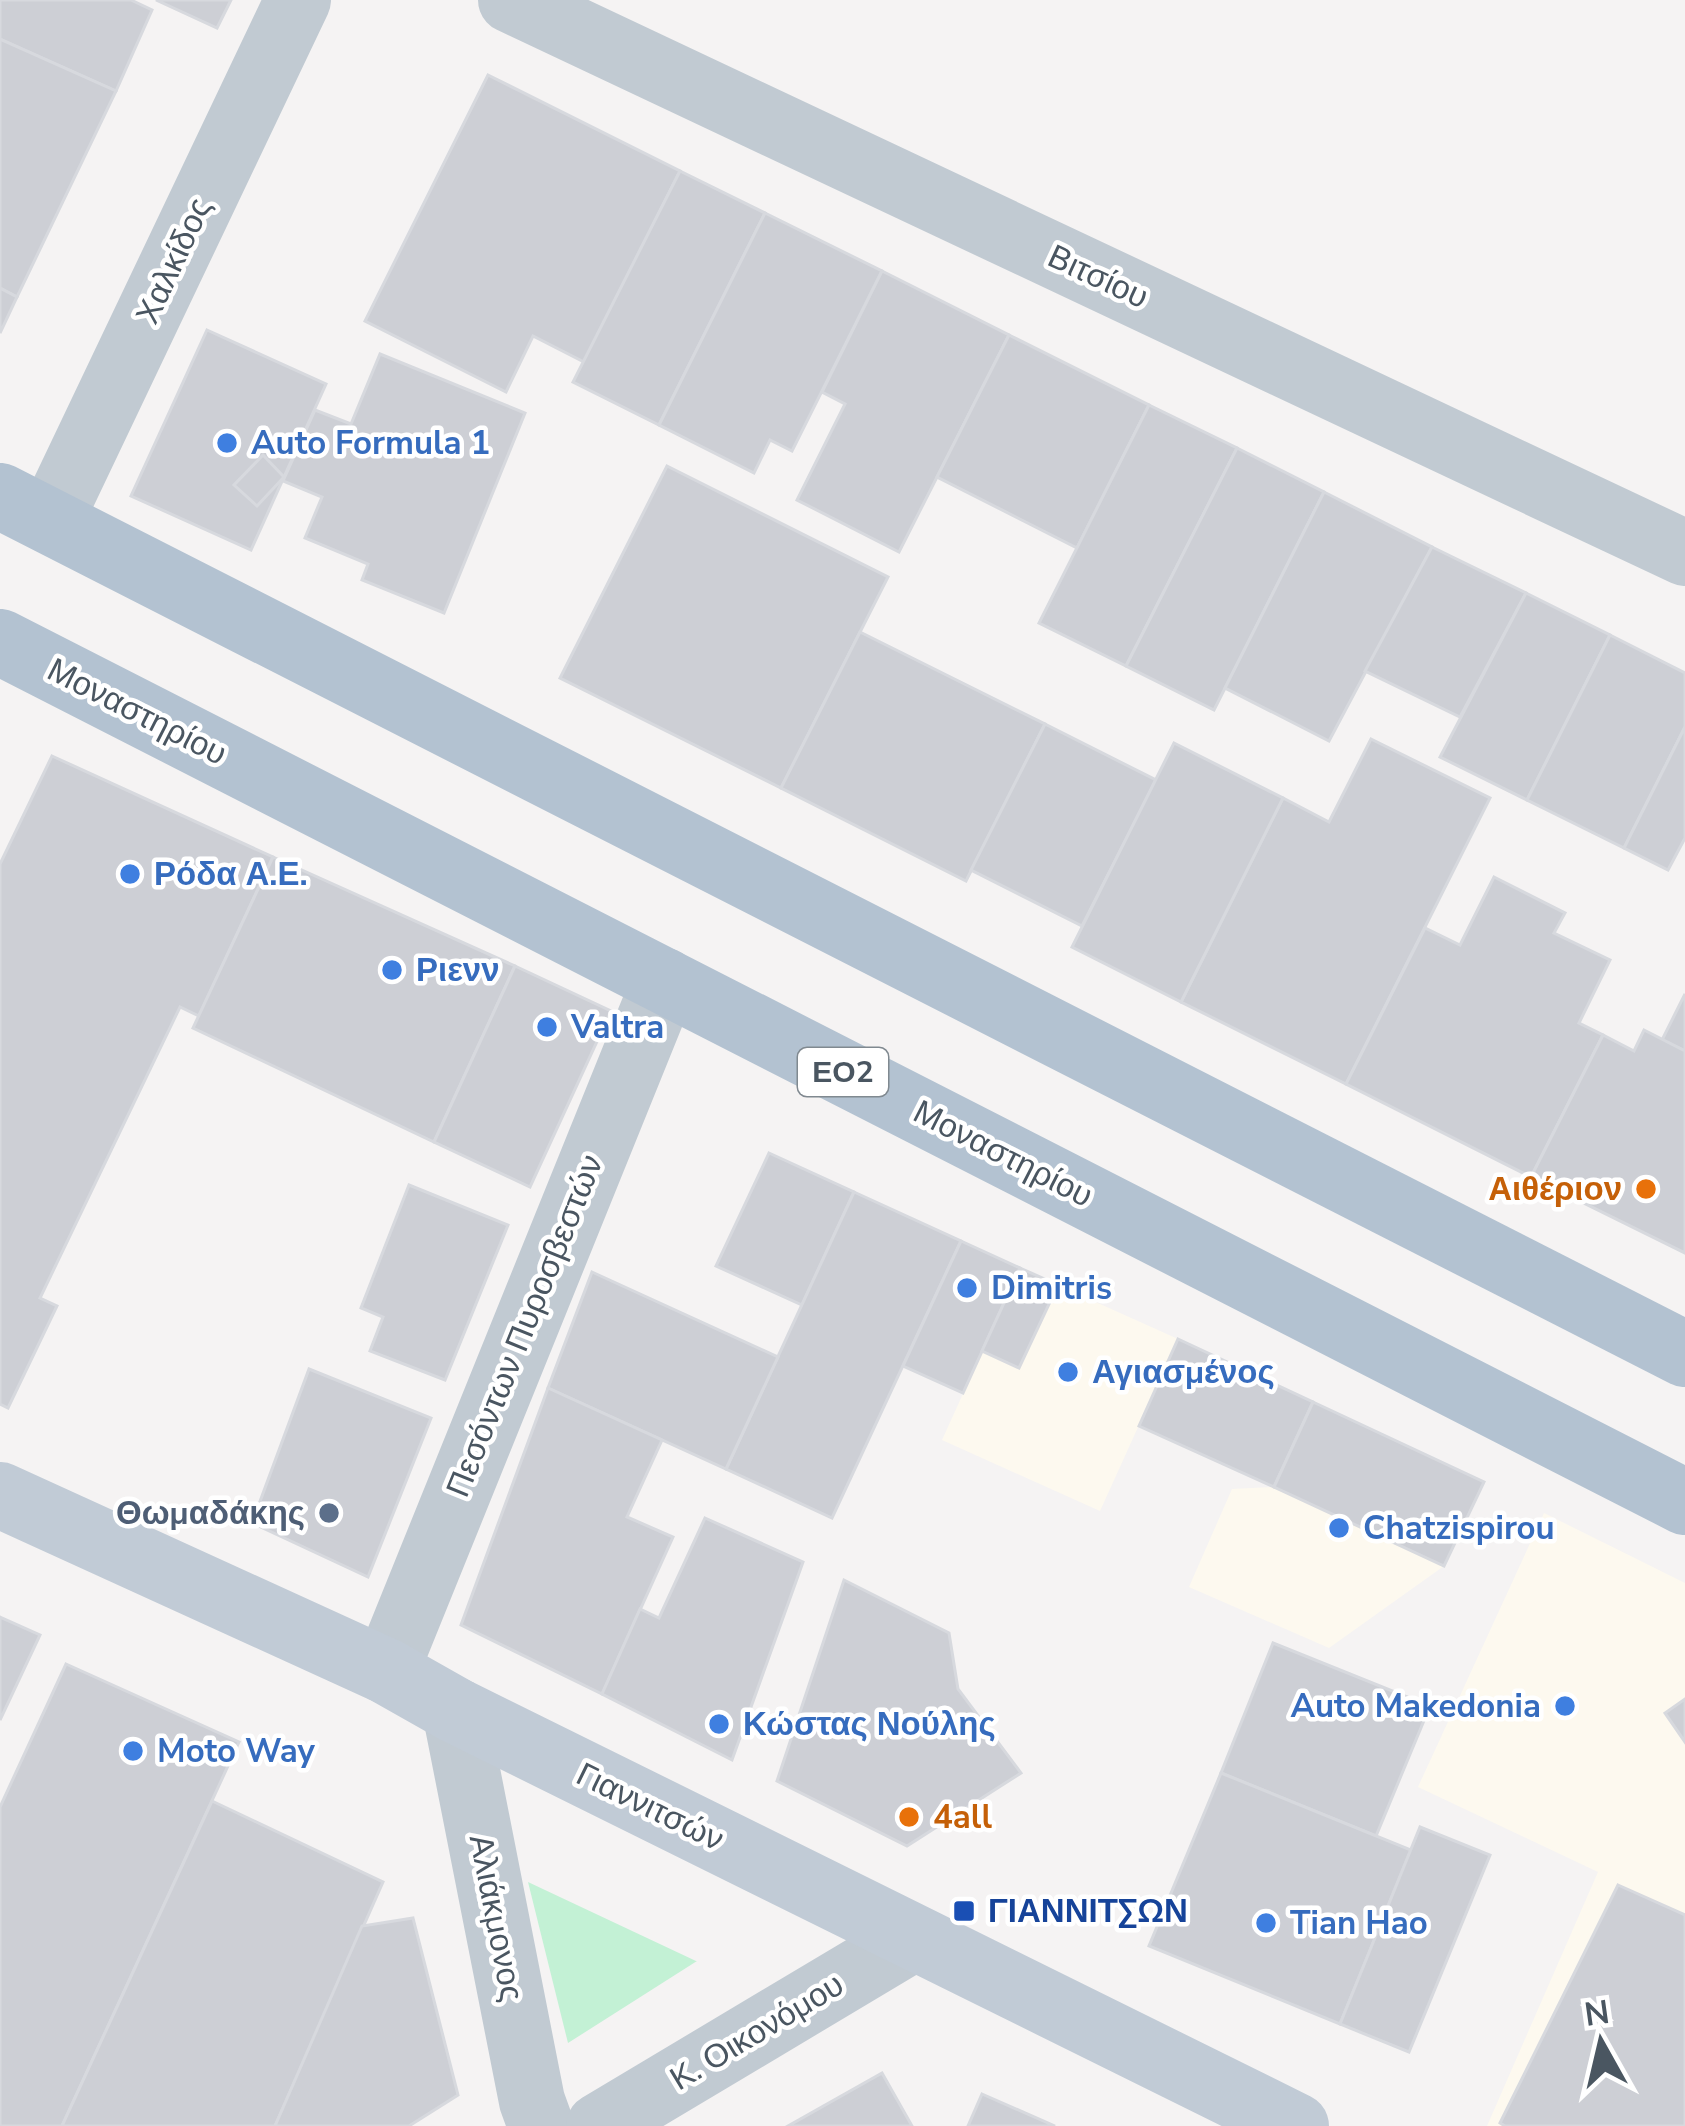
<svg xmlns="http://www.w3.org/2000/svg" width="1685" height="2126" viewBox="0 0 1685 2126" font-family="'Nunito Sans',sans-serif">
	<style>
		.commercial { fill: #fdf9ef }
		.green { fill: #c3f1d5 }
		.building { fill: #cdcfd5; stroke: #d7d9de; stroke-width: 3 }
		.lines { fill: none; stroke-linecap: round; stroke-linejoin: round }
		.street { stroke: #c1cad2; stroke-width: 66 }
		.secondary { stroke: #c1cbd6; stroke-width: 66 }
		.primary { stroke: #b3c2d1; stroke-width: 66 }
		.shop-dot { fill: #3f7fe0; stroke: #fff; stroke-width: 4.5 }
		.food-dot { fill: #e8710a; stroke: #fff; stroke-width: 4.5 }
		.service-dot { fill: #5c6f8a; stroke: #fff; stroke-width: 4.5 }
		.transit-dot { fill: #1a4fb4; stroke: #fff; stroke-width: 4.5 }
		.labels { text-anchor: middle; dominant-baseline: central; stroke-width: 9; stroke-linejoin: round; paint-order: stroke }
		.shield { fill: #fff; stroke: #808990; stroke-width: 3 }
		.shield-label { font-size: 30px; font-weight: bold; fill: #4a5661 }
		.street-label { font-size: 33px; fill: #4a5661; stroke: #fff }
		.shop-label { font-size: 33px; font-weight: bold; fill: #366cbe; stroke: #fff; text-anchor: start }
		.food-label { font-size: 33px; font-weight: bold; fill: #c56008; stroke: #fff; text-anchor: end }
		.service-label { font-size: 33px; font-weight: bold; fill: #4e5e75; stroke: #fff; text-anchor: end }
		.transit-label { font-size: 33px; font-weight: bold; fill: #164399; stroke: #fff; text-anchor: start }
	</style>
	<rect width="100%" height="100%" fill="#f5f3f3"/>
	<g class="commercial">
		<polygon points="1020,1268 1178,1339 1100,1511 942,1440"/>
		<polygon points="1313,1402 1484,1482 1444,1566 1329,1648 1189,1587 1232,1489 1274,1487"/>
		<polygon points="1544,1513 1685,1583 1685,2126 1487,2126 1598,1872 1418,1787"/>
	</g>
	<polygon class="green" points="528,1882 696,1961 697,1961 568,2043"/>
	<g class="building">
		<polygon points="0,0 131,0 152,10 116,91 0,39"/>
		<polygon points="156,0 231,0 217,28"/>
		<polygon points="0,39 116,91 17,297 0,288"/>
		<polygon points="488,75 680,171 584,362 533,336 506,392 365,321"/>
		<polygon points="680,171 765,213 659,425 573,382"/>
		<polygon points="765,213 882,271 792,451 770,440 754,473 659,425"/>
		<polygon points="882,271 1009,335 899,552 797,500 845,404 822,392"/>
		<polygon points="0,288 17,297 0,333"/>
		<polygon points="207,330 326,384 251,550 131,496"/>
		<polygon points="1009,335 1149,405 1077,548 937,477"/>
		<polygon points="380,354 525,413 444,613 362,580 368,564 305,538 322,497 283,481 315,410 351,424"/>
		<polygon points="1149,405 1237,448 1126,666 1039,623"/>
		<polygon points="1237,448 1324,492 1214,710 1126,666"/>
		<polygon points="263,455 284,477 257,506 234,485"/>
		<polygon points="667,466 888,577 781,788 560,678"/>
		<polygon points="1324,492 1432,547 1329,741 1225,688"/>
		<polygon points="1432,547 1526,593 1460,717 1365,671"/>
		<polygon points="1526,593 1610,635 1527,800 1440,757"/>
		<polygon points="860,632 1045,724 966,881 781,788"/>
		<polygon points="1610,635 1685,673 1685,727 1624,848 1527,800"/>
		<polygon points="1045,724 1156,780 1082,926 971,870"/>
		<polygon points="1685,727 1685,838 1668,870 1624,848"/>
		<polygon points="1371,739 1490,798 1346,1084 1181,1002 1283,798 1329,822"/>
		<polygon points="1174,743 1283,798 1181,1002 1072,947"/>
		<polygon points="52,756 273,857 199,1016 180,1007 40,1298 57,1306 8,1408 0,1404 0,864"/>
		<polygon points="273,857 515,966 434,1142 193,1028"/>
		<polygon points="1494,877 1565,913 1554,933 1610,960 1579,1023 1603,1035 1531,1177 1346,1084 1425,928 1460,945"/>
		<polygon points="515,966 611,1011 530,1187 434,1142"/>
		<polygon points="1685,994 1685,1051 1662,1040"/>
		<polygon points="1644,1030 1685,1051 1685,1253 1531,1177 1603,1035 1634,1051"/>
		<polygon points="769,1153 854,1192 802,1305 716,1266"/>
		<polygon points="409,1185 508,1225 445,1380 370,1351 383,1317 361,1308"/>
		<polygon points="854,1192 961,1241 832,1518 726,1469"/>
		<polygon points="961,1241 1020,1268 963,1393 903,1366"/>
		<polygon points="1020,1268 1058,1285 1019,1368 982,1351"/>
		<polygon points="592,1272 778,1357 726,1469 548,1388"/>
		<polygon points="1178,1339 1313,1402 1274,1487 1139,1426"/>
		<polygon points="309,1369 431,1418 368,1577 252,1523"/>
		<polygon points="548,1388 662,1440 627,1517 673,1537 602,1694 461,1625"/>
		<polygon points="1313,1402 1484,1482 1444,1566 1274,1487"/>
		<polygon points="705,1518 803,1562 732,1760 602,1694 640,1609 659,1618"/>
		<polygon points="844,1580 949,1633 958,1689 1021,1773 907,1846 777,1781"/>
		<polygon points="0,1617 40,1635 0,1720"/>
		<polygon points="1273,1643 1430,1706 1376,1836 1221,1773"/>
		<polygon points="66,1664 239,1742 62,2126 0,2126 0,1807"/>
		<polygon points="1685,1699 1685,1742 1665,1713"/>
		<polygon points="1221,1773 1411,1850 1340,2024 1149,1946"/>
		<polygon points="212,1801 383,1882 275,2126 62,2126"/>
		<polygon points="1420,1827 1490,1855 1409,2052 1340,2024"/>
		<polygon points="1618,1885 1685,1915 1685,2126 1505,2126 1500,2123"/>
		<polygon points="413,1918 458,2095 409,2126 275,2126 362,1926"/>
		<polygon points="882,2073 912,2126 788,2126"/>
		<polygon points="982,2094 1055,2126 968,2126"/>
	</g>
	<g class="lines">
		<g class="street">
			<polyline points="511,0 1685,553"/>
			<polyline points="50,521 298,0"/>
			<polyline points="386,1671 665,981"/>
			<polyline points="455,1710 532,2101 541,2126"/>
			<polyline points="599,2126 914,1938"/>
		</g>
		<polyline class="secondary" points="0,1495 386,1671 455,1710 1296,2126"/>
		<g class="primary">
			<polyline points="0,496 1685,1354"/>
			<polyline points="0,642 1685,1502"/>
		</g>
	</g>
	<g class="shop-dot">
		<circle cx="227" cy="443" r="12"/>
		<circle cx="130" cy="874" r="12"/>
		<circle cx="392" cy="970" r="12"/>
		<circle cx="547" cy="1027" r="12"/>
		<circle cx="967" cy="1288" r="12"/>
		<circle cx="1068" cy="1372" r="12"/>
		<circle cx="1339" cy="1528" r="12"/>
		<circle cx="1565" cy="1706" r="12"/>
		<circle cx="719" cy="1724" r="12"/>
		<circle cx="133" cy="1751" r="12"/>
		<circle cx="1266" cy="1923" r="12"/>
	</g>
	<g class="food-dot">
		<circle cx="1646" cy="1189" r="12"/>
		<circle cx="909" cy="1817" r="12"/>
	</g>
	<circle class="service-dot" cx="329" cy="1513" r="12"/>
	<rect class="transit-dot" x="952" y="1899" width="24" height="24" rx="6"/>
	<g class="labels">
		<rect class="shield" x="798" y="1048" width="90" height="48" rx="9"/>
		<g class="shield-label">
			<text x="843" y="1072">ΕΟ2</text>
		</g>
		<g class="street-label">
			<text transform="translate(174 261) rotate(-65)">Χαλκίδος</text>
			<text transform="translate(1098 277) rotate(25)">Βιτσίου</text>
			<text transform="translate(137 712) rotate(27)">Μοναστηρίου</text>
			<text transform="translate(1003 1154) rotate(27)">Μοναστηρίου</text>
			<text transform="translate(525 1326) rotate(-68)">Πεσόντων Πυροσβεστών</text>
			<text transform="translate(650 1807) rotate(26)">Γιαννιτσών</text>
			<text transform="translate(496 1918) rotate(79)">Αλιάκμονος</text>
			<text transform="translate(757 2032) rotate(-31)">Κ. Οικονόμου</text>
		</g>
		<g class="shop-label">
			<text x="251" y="443">Auto Formula 1</text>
			<text x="154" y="874">Ρόδα Α.Ε.</text>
			<text x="416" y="970">Ριενν</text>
			<text x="571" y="1027">Valtra</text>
			<text x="991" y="1288">Dimitris</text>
			<text x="1092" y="1372">Αγιασμένος</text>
			<text x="1363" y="1528">Chatzispirou</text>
			<text x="1541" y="1706" text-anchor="end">Auto Makedonia</text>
			<text x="743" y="1724">Κώστας Νούλης</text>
			<text x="157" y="1751">Moto Way</text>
			<text x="1290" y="1923">Tian Hao</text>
		</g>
		<g class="food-label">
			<text x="1622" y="1189">Αιθέριον</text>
			<text x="933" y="1817" text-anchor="start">4all</text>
		</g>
		<g class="service-label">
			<text x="305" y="1513">Θωμαδάκης</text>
		</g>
		<g class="transit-label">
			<text x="988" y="1911">ΓΙΑΝΝΙΤΣΩΝ</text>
		</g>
	</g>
	<g transform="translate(1601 2042) rotate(352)" stroke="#ffffff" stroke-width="9" paint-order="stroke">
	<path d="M0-9L21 45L0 30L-21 45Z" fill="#4a5661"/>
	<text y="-18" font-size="33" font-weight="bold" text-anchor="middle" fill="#4a5661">N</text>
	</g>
</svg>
